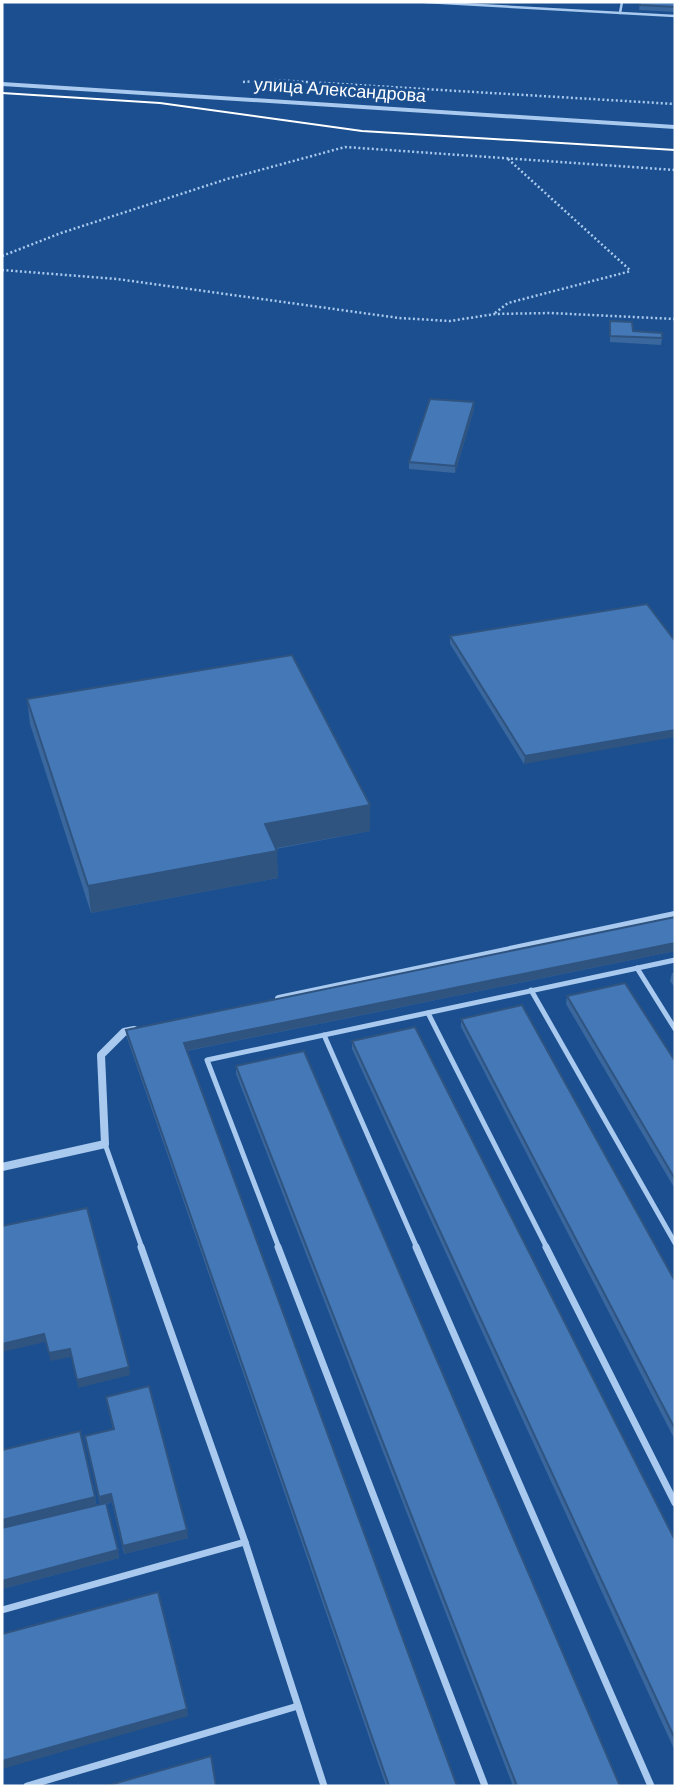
<svg xmlns="http://www.w3.org/2000/svg" width="677" height="1788" viewBox="0 0 677 1788" font-family="Barlow,sans-serif">
	<style>
		.lines { fill: none; stroke-linecap: round; stroke-linejoin: round }
		.path { stroke: #a9c9ee; stroke-width: 2.5; stroke-dasharray: 2 2.5; stroke-linecap: butt }
		.service-far2 { stroke: #a9c9ee; stroke-width: 2.5 }
		.service-far1 { stroke: #a9c9ee; stroke-width: 5 }
		.service { stroke: #a9c9ee; stroke-width: 7 }
		.minor { stroke: #a9c9ee; stroke-width: 8 }
		.tertiary { fill: #a9c9ee; fill-rule: evenodd }
		.tram { stroke: #fff; stroke-width: 2 }
		.wall { fill: #3a679d }
		.shaded-wall { fill: #305480 }
		.building { fill: #4478b7; stroke: #305480; stroke-width: 2 }
		.labels { text-anchor: middle; dominant-baseline: central; stroke-width: 6; stroke-linejoin: round; paint-order: stroke }
		.far-street-label { font-size: 18px; fill: #fff; stroke: #1b4f8f }
	</style>
	<rect width="100%" height="100%" fill="#1b4f8f"/>
	<g class="lines">
		<g class="path">
			<polyline points="243,82 274,80 675,104"/>
			<polyline points="508,159 631,271"/>
			<polyline points="2,256 61,233 227,179 345,147 675,170"/>
			<polyline points="2,270 117,279 399,318 450,321 495,314 550,313 675,319"/>
			<polyline points="495,313 508,303 631,271"/>
		</g>
		<g class="service-far2">
			<polyline points="425,2 675,16"/>
			<polyline points="620,13 622,2"/>
		</g>
		<g class="service-far1">
			<polyline points="637,968 675,1029"/>
			<polyline points="531,990 675,1243"/>
			<polyline points="428,1013 547,1248"/>
			<polyline points="324,1035 417,1248"/>
			<polyline points="105,1144 142,1248"/>
			<polyline points="279,1248 207,1060 675,960"/>
		</g>
		<g class="service">
			<polyline points="141,1247 245,1542 324,1786"/>
			<polyline points="278,1247 485,1786"/>
			<polyline points="416,1247 651,1786"/>
			<polyline points="546,1247 675,1503"/>
			<polyline points="2,1610 245,1542"/>
			<polyline points="27,1786 298,1706"/>
		</g>
		<g class="minor">
			<polyline points="279,999 675,915"/>
			<polyline points="2,1167 105,1144 101,1055 124,1032 134,1030"/>
		</g>
		<polygon class="tertiary" points="2,82 675,125 675,129 2,86"/>
		<polyline class="tram" points="2,93 160,103 362,131 675,150"/>
	</g>
	<g class="wall">
		<polygon points="640,2 675,2 675,12 639,10"/>
		<polygon points="610,321 633,331 662,338 661,345 610,342"/>
		<polygon points="474,402 474,409 455,473 409,469 409,462"/>
		<polygon points="647,604 524,764 450,644 450,636"/>
		<polygon points="27,699 370,805 370,831 276,849 278,878 91,913 30,724"/>
		<polygon points="675,917 675,951 187,1051 457,1786 386,1786 127,1038 126,1030"/>
		<polygon points="675,972 675,988 670,981 672,973"/>
		<polygon points="567,996 675,1061 675,1189 566,1004"/>
		<polygon points="461,1019 675,1281 675,1440 461,1027"/>
		<polygon points="352,1041 675,1540 675,1751 352,1049"/>
		<polygon points="236,1066 620,1786 513,1786 236,1074"/>
		<polygon points="106,1397 188,1538 124,1554 112,1502 107,1504 119,1558 2,1589 2,1450 95,1497 96,1505 100,1504 85,1436 113,1429"/>
	</g>
	<g class="shaded-wall">
		<polygon points="474,402 474,409 455,473 455,466"/>
		<polygon points="675,730 675,737 524,764 525,756"/>
		<polygon points="370,805 370,831 266,850 265,824"/>
		<polygon points="277,851 278,878 91,913 88,886"/>
		<polygon points="675,943 675,951 185,1051 184,1043"/>
		<polygon points="44,1334 45,1342 2,1352 2,1344"/>
		<polygon points="70,1349 71,1357 50,1361 49,1353"/>
		<polygon points="129,1367 130,1375 78,1388 77,1380"/>
		<polygon points="111,1494 112,1502 100,1505 99,1497"/>
		<polygon points="95,1497 96,1505 2,1529 2,1520"/>
		<polygon points="187,1530 188,1538 124,1554 123,1546"/>
		<polygon points="118,1550 119,1558 2,1589 2,1581"/>
		<polygon points="187,1709 188,1716 2,1769 2,1761"/>
	</g>
	<g class="building">
		<polygon points="640,2 675,2 675,7 640,5"/>
		<polygon points="610,321 632,322 633,331 662,333 662,338 610,336"/>
		<polygon points="430,399 474,402 455,466 409,462"/>
		<polygon points="647,604 675,641 675,730 525,756 450,636"/>
		<polygon points="292,655 370,805 265,824 277,851 88,886 27,699"/>
		<polygon points="675,917 675,943 184,1043 457,1786 389,1786 126,1030"/>
		<polygon points="625,983 675,1061 675,1179 567,996"/>
		<polygon points="522,1005 675,1281 675,1429 461,1019"/>
		<polygon points="415,1027 675,1540 675,1739 352,1041"/>
		<polygon points="304,1051 620,1786 517,1786 236,1066"/>
		<polygon points="87,1208 129,1367 77,1380 70,1349 49,1353 44,1334 2,1344 2,1226"/>
		<polygon points="149,1386 187,1530 123,1546 111,1494 99,1497 85,1436 114,1429 106,1397"/>
		<polygon points="80,1431 95,1497 2,1520 2,1450"/>
		<polygon points="106,1503 118,1550 2,1581 2,1528"/>
		<polygon points="158,1592 187,1709 2,1761 2,1634"/>
		<polygon points="211,1756 216,1786 106,1786"/>
	</g>
	<g class="labels">
		<g class="far-street-label">
			<text transform="translate(340 89) rotate(4)">улица Александрова</text>
		</g>
	</g>
	<rect width="677" height="1788" fill="none" stroke="#ffffff" stroke-width="7"/>
</svg>
